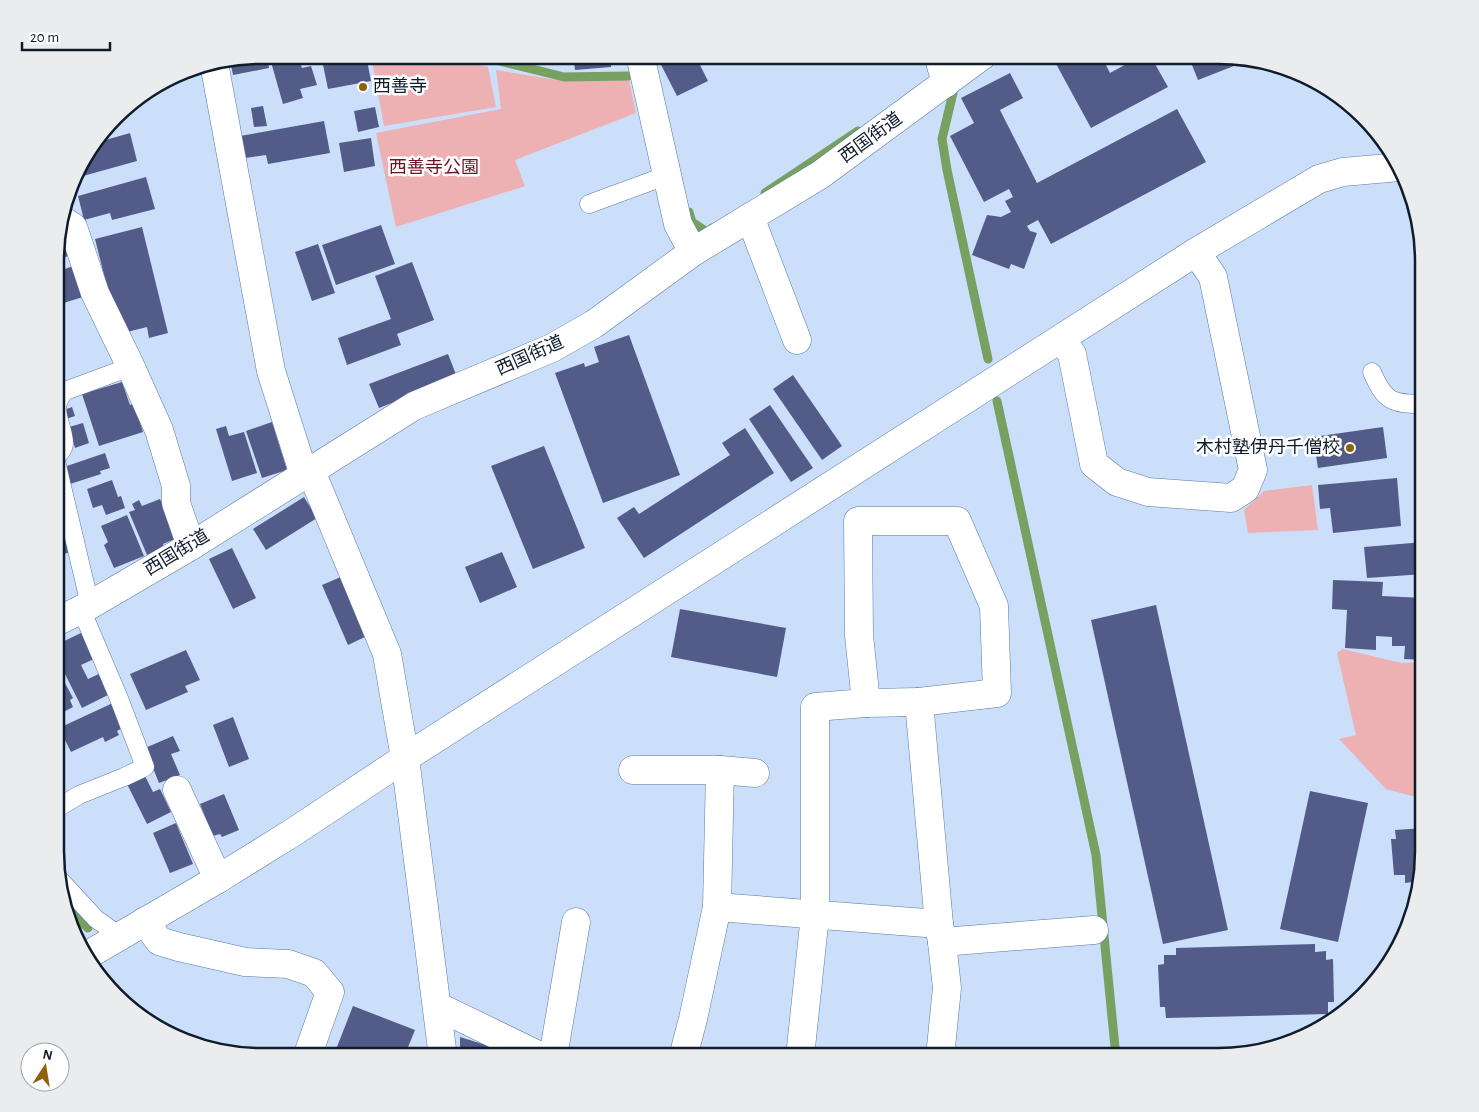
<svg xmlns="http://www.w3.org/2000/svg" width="1479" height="1112" viewBox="0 0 1479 1112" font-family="'Alegreya Sans','Noto Sans JP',sans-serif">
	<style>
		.green { fill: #edb0b3 }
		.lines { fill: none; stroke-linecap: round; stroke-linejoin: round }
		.stream { stroke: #77a061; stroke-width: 9 }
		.building { fill: #535b88 }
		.service-casing { stroke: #5a7aa2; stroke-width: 19 }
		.minor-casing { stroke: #5a7aa2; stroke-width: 29 }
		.service { stroke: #fff; stroke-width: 18 }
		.minor { stroke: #fff; stroke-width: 28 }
		.poi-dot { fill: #8f610a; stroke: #fefefe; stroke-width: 2 }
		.labels { text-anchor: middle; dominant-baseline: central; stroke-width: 5; stroke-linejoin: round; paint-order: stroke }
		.poi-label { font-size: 18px; fill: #0f1c2c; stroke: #fefefe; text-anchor: start }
		.street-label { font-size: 18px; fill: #0f1c2c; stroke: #fefefe }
		.park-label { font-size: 18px; fill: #731227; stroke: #fefefe }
		.rim { fill: none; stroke: #0f1c2c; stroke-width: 2.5 }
	</style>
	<rect width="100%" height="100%" fill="#cbdffb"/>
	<g class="green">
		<polygon points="371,55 442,55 488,67 496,107 384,126"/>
		<polygon points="496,70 563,81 629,80 636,113 515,160 525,186 396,227 376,133 501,109"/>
		<polygon points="1312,485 1318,530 1248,533 1244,510 1264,491"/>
		<polygon points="1343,649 1401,663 1424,662 1424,796 1412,796 1386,789 1339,739 1356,735 1337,653"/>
	</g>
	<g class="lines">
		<g class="stream">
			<polyline points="476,55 564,77 628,76"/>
			<polyline points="953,93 942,139 947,170 988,359"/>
			<polyline points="765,193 858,131"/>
			<polyline points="689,212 692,222 707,232 712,228"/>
			<polyline points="997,401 1096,855 1116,1057"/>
			<polyline points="67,908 88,928"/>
		</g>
	</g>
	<g class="building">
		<polygon points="261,55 267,55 269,68 233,75 230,60"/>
		<polygon points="269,55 303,55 298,57 302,68 311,66 317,85 300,89 303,98 283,104"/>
		<polygon points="321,55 366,55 371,81 328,89"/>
		<polygon points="568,55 610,55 611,67 575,70 574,61 569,62"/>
		<polygon points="656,55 695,55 708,81 677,96"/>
		<polygon points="1068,55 1101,55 1110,73 1143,55 1150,55 1168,87 1091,128 1055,62"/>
		<polygon points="1188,55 1232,55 1242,58 1244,62 1198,80"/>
		<polygon points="1010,73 1023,98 1000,110 1037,183 1177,109 1206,162 1051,244 1038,220 1027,226 1030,231 1037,233 1024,269 1011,264 1009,269 972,255 987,215 1001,217 1011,212 1005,201 1013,197 1009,189 984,202 950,136 974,123 961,98"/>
		<polygon points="263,106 267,126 254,127 251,108"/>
		<polygon points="375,107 379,127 358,132 354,111"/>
		<polygon points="324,121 330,153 268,164 266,155 245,158 240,136"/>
		<polygon points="130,133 137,161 76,178 82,158 95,143"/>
		<polygon points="371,138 375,166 344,172 339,143"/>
		<polygon points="146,177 155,209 112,220 110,213 84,220 78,196"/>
		<polygon points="381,225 395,264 336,285 322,245"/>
		<polygon points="142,227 168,333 149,338 147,327 119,334 95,239"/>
		<polygon points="61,229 71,255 57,260 57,234 58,230"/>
		<polygon points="318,244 335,293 312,301 295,252"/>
		<polygon points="412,262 434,320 397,334 401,345 347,365 338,338 391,319 375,276"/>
		<polygon points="73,266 83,297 57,305 57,272"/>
		<polygon points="629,335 680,475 603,503 555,373 584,363 585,367 599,362 594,347"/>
		<polygon points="448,354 457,377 379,408 369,384"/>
		<polygon points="793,375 842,446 822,460 773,389"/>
		<polygon points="122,382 130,405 134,404 143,432 99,446 82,394"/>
		<polygon points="770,405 813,468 791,482 749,419"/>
		<polygon points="72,407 75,416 66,419 64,410"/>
		<polygon points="272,422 287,470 262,478 246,431"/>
		<polygon points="83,423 89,443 75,448 69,427"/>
		<polygon points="226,426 229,436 244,432 257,473 232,481 216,429"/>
		<polygon points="1383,427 1387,458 1318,468 1313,437"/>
		<polygon points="745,428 774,473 644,558 617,518 634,507 639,514 730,455 722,443"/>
		<polygon points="544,446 585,548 533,569 491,466"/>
		<polygon points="105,453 110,468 100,471 101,474 70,484 64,467"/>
		<polygon points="1397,478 1401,526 1333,533 1330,508 1320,509 1318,485"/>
		<polygon points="112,480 118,497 121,496 125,508 106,515 102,505 93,508 87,489"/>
		<polygon points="304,497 317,518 266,550 253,529"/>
		<polygon points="160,499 177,538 163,544 164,548 147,555 129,512 135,510 132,504 139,500 142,506"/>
		<polygon points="127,515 144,556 114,568 104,545 108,542 101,526"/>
		<polygon points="68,533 72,552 58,555 56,549 56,536"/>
		<polygon points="1424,542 1424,574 1367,578 1364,547"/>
		<polygon points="232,548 256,598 233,609 209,559"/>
		<polygon points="502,552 517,587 480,603 465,567"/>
		<polygon points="343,576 369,635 348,645 322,585"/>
		<polygon points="1333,580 1383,582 1382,596 1424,598 1424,660 1404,659 1405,646 1392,646 1392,637 1376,636 1376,650 1345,648 1347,610 1332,609"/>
		<polygon points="1156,605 1228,930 1163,944 1091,620"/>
		<polygon points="680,609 786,628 777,677 671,657"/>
		<polygon points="85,631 98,657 81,665 88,679 103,672 114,692 82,708 56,656 56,645"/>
		<polygon points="186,650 200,680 185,686 188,692 146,710 130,674"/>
		<polygon points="56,666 73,698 70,700 73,707 56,716"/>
		<polygon points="115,702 126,726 117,731 119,735 105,742 103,737 71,752 59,728"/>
		<polygon points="233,717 249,759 229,767 213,725"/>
		<polygon points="173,736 180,751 171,754 180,775 159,783 145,748"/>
		<polygon points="145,776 153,792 160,789 171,812 147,824 127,784"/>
		<polygon points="1310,791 1368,803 1338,942 1280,929"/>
		<polygon points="224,794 239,830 222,837 220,834 213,836 200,804"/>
		<polygon points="176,823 193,864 170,873 153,833"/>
		<polygon points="1424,828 1424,865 1420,881 1405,883 1405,875 1394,875 1391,839 1396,839 1395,830"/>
		<polygon points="1315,944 1315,952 1326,951 1326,960 1333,959 1334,1002 1328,1002 1328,1014 1166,1018 1165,1007 1160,1007 1158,965 1164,964 1164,955 1176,955 1176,948"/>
		<polygon points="353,1006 415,1030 404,1057 333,1057"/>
		<polygon points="460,1037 489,1046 485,1057 460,1057"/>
	</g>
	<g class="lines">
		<g class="service-casing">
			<g id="service">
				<polyline points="589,204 668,175"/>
				<path d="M1372,372C1385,402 1392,404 1424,404"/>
				<path d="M56,457C60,453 64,449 64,443C64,425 48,409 65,391L130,367"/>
				<polyline points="56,461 90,605"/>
				<polyline points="56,809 79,795 124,777 145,767 118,696 81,609"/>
				<polyline points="59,879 96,919 120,936"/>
			</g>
		</g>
		<g class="minor-casing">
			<g id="minor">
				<polyline points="640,55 678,224 693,252"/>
				<polyline points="938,55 946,83"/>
				<polyline points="214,63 271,371 304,475"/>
				<polyline points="750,217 797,340"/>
				<polyline points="62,220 73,227 95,293 129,363 159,430 176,486 176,503 191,546"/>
				<polyline points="1061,339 1072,354 1094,464 1117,482 1148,492 1231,498 1245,489 1253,470 1213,277 1196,252"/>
				<polyline points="311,471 387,654 405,758 443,1057"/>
				<polyline points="56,622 90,605 191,546 414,406 552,348 594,324 693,252 820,175 983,55"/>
				<polyline points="866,703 859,635 858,521 957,521 994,606 997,693 919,702"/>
				<polyline points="633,770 720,770 755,773"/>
				<polyline points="177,790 218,879"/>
				<polyline points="717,907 939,924"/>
				<polyline points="145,921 159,941 179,947 245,962 288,964 314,973 330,992 307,1057"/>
				<polyline points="942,942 1094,930"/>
				<polyline points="86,956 218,879 292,833 405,758 1196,252 1319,179 1343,172 1400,167"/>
				<polyline points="437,1006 542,1057"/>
				<polyline points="553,1057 576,922"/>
				<polyline points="683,1057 693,1019 717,907 720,770"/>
				<polyline points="800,1057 815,915 815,707 866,703 919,702 939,924 942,942 947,988 940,1057"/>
			</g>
		</g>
		<use href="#service" class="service"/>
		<use href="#minor" class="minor"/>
	</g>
	<g class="poi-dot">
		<circle cx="363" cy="87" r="5"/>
		<circle cx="1350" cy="448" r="5"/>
	</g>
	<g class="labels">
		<g class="poi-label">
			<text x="373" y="87">西善寺</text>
			<text x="1340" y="448" text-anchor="end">木村塾伊丹千僧校</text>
		</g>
		<g class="street-label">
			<text transform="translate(871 138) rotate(-36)">西国街道</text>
			<text transform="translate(530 356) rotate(-24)">西国街道</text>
			<text transform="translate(177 553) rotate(-31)">西国街道</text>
		</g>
		<g class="park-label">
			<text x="434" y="168">西善寺公園</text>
		</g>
	</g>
	<path d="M0 0H1479V1112H0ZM261 64H1218A197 197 0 0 1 1415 261V851A197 197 0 0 1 1218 1048H261A197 197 0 0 1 64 851V261A197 197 0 0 1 261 64Z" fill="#ebeced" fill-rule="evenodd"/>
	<path class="rim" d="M261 64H1218A197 197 0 0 1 1415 261V851A197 197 0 0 1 1218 1048H261A197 197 0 0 1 64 851V261A197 197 0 0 1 261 64Z"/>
	<g transform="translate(45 1067) rotate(12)"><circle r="24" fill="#fefefe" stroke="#9ea4aa"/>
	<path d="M0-4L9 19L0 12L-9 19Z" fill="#8f610a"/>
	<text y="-8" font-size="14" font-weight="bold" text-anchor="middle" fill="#0f1c2c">N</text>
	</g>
	<path d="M22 42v8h88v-8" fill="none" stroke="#0f1c2c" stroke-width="2.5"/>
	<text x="30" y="42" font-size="15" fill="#0f1c2c" stroke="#fefefe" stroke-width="4" paint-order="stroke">20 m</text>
</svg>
